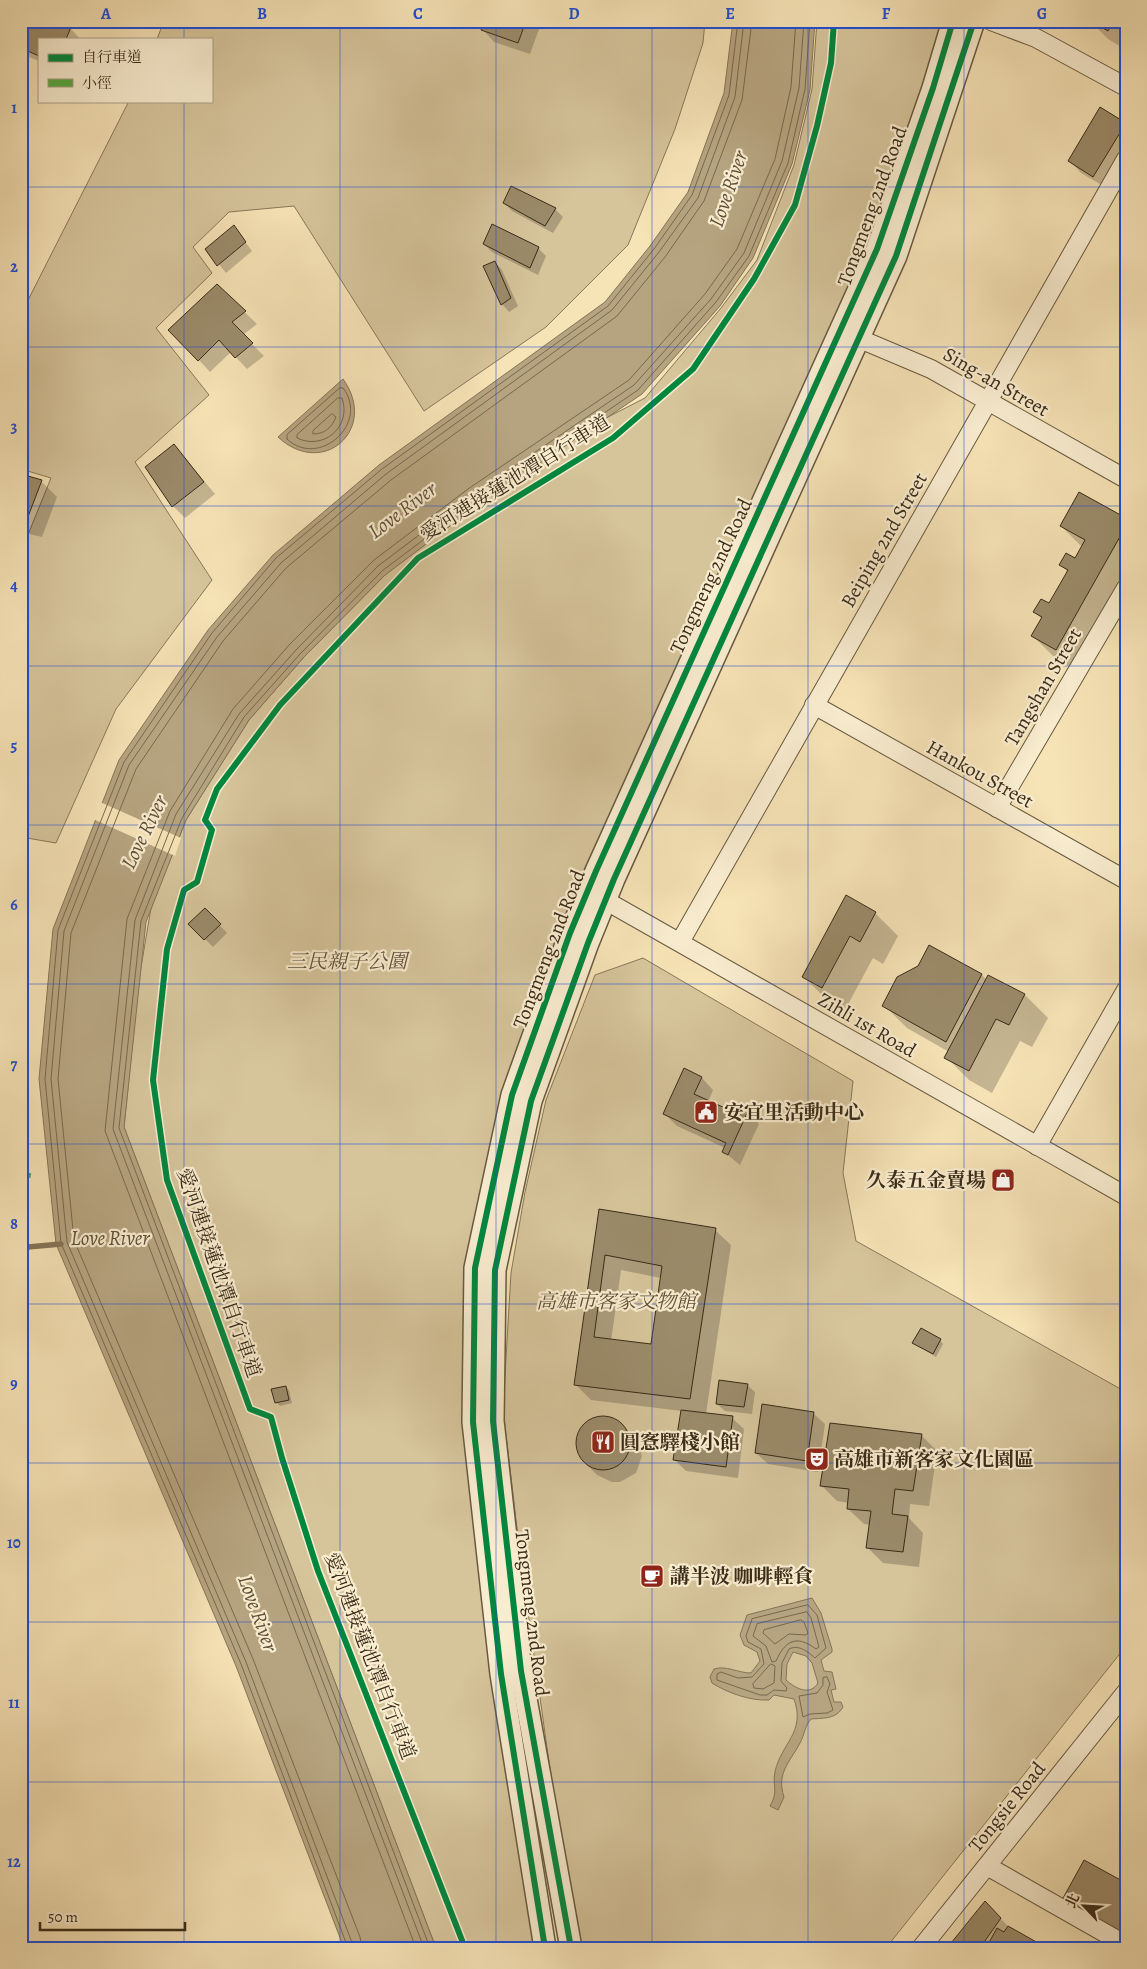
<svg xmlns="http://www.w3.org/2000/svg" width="1147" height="1969" viewBox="0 0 1147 1969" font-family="Alegreya,'Noto Serif TC',serif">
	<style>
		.green { fill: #d6c49b; stroke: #88785a }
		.water { fill: #b6a480; stroke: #847456; fill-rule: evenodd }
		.pier { fill: #f6e3b6 }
		.shadow { fill: #0003; fill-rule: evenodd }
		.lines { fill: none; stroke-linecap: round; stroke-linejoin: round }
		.shore { stroke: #78684c; stroke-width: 1 }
		.stream { stroke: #847456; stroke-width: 5.5 }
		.building { fill: #9b8b6a; stroke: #392b18; fill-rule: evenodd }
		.minor-casing { stroke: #685940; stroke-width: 20 }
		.tertiary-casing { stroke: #685940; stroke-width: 24 }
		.minor { stroke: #f9edd0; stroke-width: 18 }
		.tertiary { stroke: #f9edd0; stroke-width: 21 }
		.quiet { stroke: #55ab42; stroke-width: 5; stroke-dasharray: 10 5; stroke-linecap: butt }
		.cycleway-casing { stroke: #f9edd0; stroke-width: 9 }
		.cycleway { stroke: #00873e; stroke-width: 6 }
		.grid { fill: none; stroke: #1d4ed8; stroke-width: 1; stroke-opacity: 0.55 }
		.labels { text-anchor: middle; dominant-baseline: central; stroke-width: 4.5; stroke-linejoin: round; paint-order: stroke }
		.street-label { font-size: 20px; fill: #392b18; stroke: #f9edd0 }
		.park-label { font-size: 20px; font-style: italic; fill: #605139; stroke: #f9edd0 }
		.poi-label { font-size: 20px; font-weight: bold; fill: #392b18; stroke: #f9edd0; text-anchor: start }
		.water-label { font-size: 21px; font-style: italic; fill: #5e4f37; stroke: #f9edd0 }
		.neatline { fill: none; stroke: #1d4ed8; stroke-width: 2 }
		.grid-label { font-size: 16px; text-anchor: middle; font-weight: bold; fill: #1d4ed8 }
	</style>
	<rect width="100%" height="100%" fill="#f6e3b6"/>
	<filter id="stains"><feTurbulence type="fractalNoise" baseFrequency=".004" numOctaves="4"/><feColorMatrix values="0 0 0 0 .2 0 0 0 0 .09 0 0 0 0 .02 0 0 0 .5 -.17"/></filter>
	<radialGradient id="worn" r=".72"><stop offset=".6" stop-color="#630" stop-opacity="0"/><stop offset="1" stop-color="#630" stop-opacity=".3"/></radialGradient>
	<g class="green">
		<polygon points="164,21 705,21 703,43 675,129 628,245 546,327 424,411 294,206 229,212 193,247 212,273 156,328 209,395 135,462 212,580 116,709 56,843 21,837 21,552 51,478 21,469 21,314 129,101 211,101 211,39 157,39"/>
		<polygon points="817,21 953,21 841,331 596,871 474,1379 544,1948 436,1948 124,1127 139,979 151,908 186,820 249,720 304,657 385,575 479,504 608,417 645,398 721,308 757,260 794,165 812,89"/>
		<polygon points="643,958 853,1081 843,1173 856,1241 1126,1392 1126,1646 886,1948 582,1948 557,1819 521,1562 503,1409 511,1273 525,1192 546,1100 595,975"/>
	</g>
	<g class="water">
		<polygon points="733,21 815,21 810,90 792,164 753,258 720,306 642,394 479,504 385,575 304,657 249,720 186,820 146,922 124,1127 436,1948 344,1948 236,1666 56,1244 39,1079 53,929 119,760 208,630 273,555 379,465 605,302 650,246 688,192 724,93"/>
		<path d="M343,379C379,429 323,479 278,437Z"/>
		<path d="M812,1598L821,1613L832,1649V1652L821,1660L824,1671L832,1672L836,1689L831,1690L834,1702H841L843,1707C836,1719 825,1718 811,1719C804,1727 805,1734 800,1743C790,1762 776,1773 784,1797L778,1810L770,1806C779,1791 772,1786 775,1772C781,1743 806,1733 794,1699L774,1695L769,1700C750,1701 728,1693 712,1683L710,1677L714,1669C726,1665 738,1673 751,1673L760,1661L757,1652L744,1645L740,1635L747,1615ZM793,1652L806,1656L812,1663L818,1683C810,1696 796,1689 786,1680L787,1664Z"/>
	</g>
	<polygon class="pier" points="100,802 181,838 175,856 93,819"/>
	<g class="shadow">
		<polygon points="21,21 70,28 80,39 39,39 39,61 21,54"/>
		<polygon points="486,21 542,21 530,54 494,42 483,30"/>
		<polygon points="1090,21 1126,21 1126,50 1108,39"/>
		<polygon points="1125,124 1126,153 1105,187 1081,173 1070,161"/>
		<polygon points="504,203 555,209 563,217 553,233 512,211"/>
		<polygon points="234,227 252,251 226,273 207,249"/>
		<polygon points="484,244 538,248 546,256 538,275 492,252"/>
		<polygon points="495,262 502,270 518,306 509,312 502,304"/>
		<polygon points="217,286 257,324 243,335 264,356 247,369 231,352 210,372 199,360"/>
		<polygon points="174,445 215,494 185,518 173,506"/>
		<polygon points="21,476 41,481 57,497 42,537 21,532"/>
		<polygon points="1126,520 1126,589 1079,672 1055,658 1032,635 1042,619 1035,612 1049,605 1068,572 1061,565 1075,560 1082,547 1061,526"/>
		<polygon points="205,910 227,933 213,947 190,924"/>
		<polygon points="875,913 898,936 883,964 873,958 845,1010 827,1000 804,977"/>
		<polygon points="930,947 982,975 987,980 988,976 1025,995 1048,1018 1032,1047 1020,1041 992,1093 969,1080 946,1057 949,1052 907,1028 884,1005 919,967"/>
		<polygon points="685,1070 702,1078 713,1090 708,1102 725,1109 734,1106 748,1112 759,1124 740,1165 723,1151 725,1148 677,1126 665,1114"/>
		<path d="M600,1210L715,1230L731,1245L706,1414L732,1418L744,1429L738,1478L686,1471L674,1459L682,1411L591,1400L575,1384ZM621,1270L661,1278L652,1345L611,1341Z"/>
		<polygon points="940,1340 943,1344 936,1357 914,1343"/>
		<polygon points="747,1385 755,1392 752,1414 725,1411 717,1404"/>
		<polygon points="285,1387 289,1390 292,1403 280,1406 276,1402"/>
		<polygon points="813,1413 825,1424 818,1472 768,1464 756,1453"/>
		<polygon points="610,1418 637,1440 642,1456 636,1473 620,1482 612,1482 597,1475 585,1463 577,1448 577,1440 585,1425 592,1420"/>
		<polygon points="921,1435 937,1451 929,1506 910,1504 909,1518 923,1533 919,1567 883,1563 868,1548 871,1525 864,1524 848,1509 849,1503 837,1501 822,1486"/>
		<polygon points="985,1903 1010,1928 1045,1948 948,1948"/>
	</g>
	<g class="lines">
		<g class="shore">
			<path d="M340,388H343C370,423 319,469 287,439V435Z"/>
			<path d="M338,398H342C352,426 324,451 297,438V435Z"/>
			<path d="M332,414L336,417C332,427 325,434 313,434V431Z"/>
			<path d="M808,1605L817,1615L826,1648L815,1658C808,1652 799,1644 789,1649L782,1663L781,1681L787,1688L786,1691L774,1690L767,1695H760L717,1680V1674L721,1672L738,1678L752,1677L764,1664L761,1649L748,1642L746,1636L752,1619Z"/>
			<path d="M807,1612L811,1618L819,1647L816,1649C796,1634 785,1641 776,1661L772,1662L766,1646L753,1636L757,1624Z"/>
			<polygon points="801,1620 804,1622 808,1633 806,1635 789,1634 775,1644 763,1633 764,1630"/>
			<polygon points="771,1664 775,1666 774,1683 763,1689 754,1688 753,1684"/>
			<polygon points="827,1677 830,1684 827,1692 833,1710 827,1713 810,1714 803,1717 799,1696 817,1693 823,1685 823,1678"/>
			<polyline points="348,1948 241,1664 61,1243 45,1079 58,930 124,762 212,633 276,558 382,469 608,306 654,249 692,195 729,95 738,21"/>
			<polyline points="354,1948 246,1662 67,1242 51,1079 64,931 129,765 217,637 281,563 386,474 612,310 659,252 698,198 735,97 744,21"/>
			<polyline points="362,1948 360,1937 253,1659 74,1240 58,1079 71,933 136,769 223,641 286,568 391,480 617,316 665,257 704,201 742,100 752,21"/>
			<polyline points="416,1948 105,1131 127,919 170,811 233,709 290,644 374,560 468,489 629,380 705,294 737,249 775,159 791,87 796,21"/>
			<polyline points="424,1948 113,1129 135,920 176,814 239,714 296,650 378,566 472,495 634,385 711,299 744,253 782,161 799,88 804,21"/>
			<polyline points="430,1948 119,1128 141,921 182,818 244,717 300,654 382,571 476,500 638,390 716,302 749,256 788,163 805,89 810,21"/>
		</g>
		<polyline class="stream" points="21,1245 28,1247 61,1244"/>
	</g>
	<g class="building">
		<polygon points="21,21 57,21 71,27 66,39 39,39 39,56 21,48"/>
		<polygon points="485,21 526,21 518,43 481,30"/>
		<polygon points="1091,21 1114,21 1108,31"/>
		<polygon points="1100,107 1126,123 1093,177 1068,161"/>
		<polygon points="511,186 556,208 545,226 503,203"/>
		<polygon points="492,224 539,247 530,268 483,244"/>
		<polygon points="234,225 246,242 217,266 205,249"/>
		<polygon points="495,261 511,298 501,305 483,266"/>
		<polygon points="217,284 246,311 232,322 253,343 235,358 219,340 198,361 168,330"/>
		<polygon points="174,444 204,482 172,507 145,467"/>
		<polygon points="21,474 42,480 26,522 21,521"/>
		<polygon points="1079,492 1126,518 1126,526 1056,650 1031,636 1042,617 1033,612 1041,599 1049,603 1068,570 1059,565 1066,553 1075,558 1085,540 1060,526"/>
		<polygon points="846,895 876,912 860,942 850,936 822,988 802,977"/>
		<polygon points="205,908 221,924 204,940 188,924"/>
		<polygon points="929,945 982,974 946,1042 882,1006 897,977 918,966"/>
		<polygon points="988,975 1025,994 1009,1025 996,1019 969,1071 944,1058"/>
		<polygon points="684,1068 702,1077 694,1094 725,1108 734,1104 748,1111 728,1155 722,1152 726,1143 663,1114"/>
		<path d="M599,1209L716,1228L690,1399L574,1385ZM605,1255L662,1266L651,1344L594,1337Z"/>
		<polygon points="921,1328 941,1339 933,1354 912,1343"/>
		<polygon points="719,1380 748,1384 744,1407 716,1404"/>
		<polygon points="286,1386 289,1400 275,1403 271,1389"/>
		<polygon points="762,1404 814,1412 807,1461 755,1453"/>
		<polygon points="681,1410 733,1416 726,1467 673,1460"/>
		<circle cx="603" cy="1443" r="27"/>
		<polygon points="830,1423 922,1434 913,1491 895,1489 892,1514 908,1516 903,1552 866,1548 871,1511 847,1509 849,1489 820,1486"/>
		<polygon points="1084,1860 1126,1883 1126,1935 1062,1900"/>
		<polygon points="985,1901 1001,1918 980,1948 947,1948"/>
		<polygon points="1008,1926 1047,1948 986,1948 997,1928 1004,1932"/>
	</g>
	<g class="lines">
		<g class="minor-casing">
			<g id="minor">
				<polyline points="991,21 1036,38 1126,87"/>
				<polyline points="848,334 931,369 1126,479"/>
				<polyline points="814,705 1126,880"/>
				<polyline points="997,808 1126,588"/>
				<polyline points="594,894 1126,1196"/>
				<polyline points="680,942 1126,159"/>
				<polyline points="1037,1146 1126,990"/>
				<polyline points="987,1866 1126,1945"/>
				<polyline points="921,1948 1126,1692"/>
			</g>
		</g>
		<g class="tertiary-casing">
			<g id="tertiary">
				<polyline points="545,1948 501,1674 473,1422 475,1268 512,1095 570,933 596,871 877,249 933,88 953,21"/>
				<polyline points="571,1948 521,1671 493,1421 495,1270 531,1101 588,943 614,879 896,256 974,21"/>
			</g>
		</g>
		<use href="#minor" class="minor"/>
		<use href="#tertiary" class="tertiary"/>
		<polyline class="quiet" points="21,1174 33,1176"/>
		<g class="cycleway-casing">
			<g id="cycleway">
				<polyline points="465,1948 318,1571 282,1458 271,1417 250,1409 167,1180 153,1080 167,949 184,890 197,882 212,830 205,820 217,789 280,705 418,558 613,438 693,369 754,279 795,205 817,126 831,63 834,21"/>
				<polyline points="545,1948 501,1674 473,1422 475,1268 512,1095 570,933 596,871 877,249 933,88 953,21"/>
				<polyline points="571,1948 521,1671 493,1421 495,1270 531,1101 588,943 614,879 896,256 974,21"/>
			</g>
		</g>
		<use href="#cycleway" class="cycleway"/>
	</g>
	<path class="grid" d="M184,21V39M340,21V1948M496,21V1948M652,21V1948M808,21V1948M964,21V1948M184,101V1948M21,187H1126M21,347H1126M21,506H1126M21,666H1126M21,825H1126M21,984H1126M21,1144H1126M21,1304H1126M21,1463H1126M21,1622H1126M21,1782H1126"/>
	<defs>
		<g id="civic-square" transform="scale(1.25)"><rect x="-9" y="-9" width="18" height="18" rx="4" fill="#8f2418" stroke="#f9edd0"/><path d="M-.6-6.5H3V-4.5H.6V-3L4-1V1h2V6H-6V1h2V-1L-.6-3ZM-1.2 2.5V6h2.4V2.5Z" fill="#fff"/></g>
		<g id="shop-square" transform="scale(1.25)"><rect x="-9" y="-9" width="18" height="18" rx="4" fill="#8f2418" stroke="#f9edd0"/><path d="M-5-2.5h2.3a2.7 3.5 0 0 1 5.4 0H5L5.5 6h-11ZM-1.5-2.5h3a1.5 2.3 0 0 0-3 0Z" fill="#fff"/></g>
		<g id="restaurant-square" transform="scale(1.25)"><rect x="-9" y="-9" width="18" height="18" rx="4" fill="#8f2418" stroke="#f9edd0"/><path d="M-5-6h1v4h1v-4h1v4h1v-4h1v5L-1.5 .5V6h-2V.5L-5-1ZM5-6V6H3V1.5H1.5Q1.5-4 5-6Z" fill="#fff"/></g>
		<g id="theatre-square" transform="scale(1.25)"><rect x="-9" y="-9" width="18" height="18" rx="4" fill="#8f2418" stroke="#f9edd0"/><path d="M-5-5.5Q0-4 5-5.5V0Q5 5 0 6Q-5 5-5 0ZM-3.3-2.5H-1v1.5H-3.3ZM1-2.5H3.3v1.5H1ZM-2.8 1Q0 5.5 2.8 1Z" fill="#fff"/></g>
		<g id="cafe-square" transform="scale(1.25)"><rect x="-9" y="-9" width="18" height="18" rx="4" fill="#8f2418" stroke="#f9edd0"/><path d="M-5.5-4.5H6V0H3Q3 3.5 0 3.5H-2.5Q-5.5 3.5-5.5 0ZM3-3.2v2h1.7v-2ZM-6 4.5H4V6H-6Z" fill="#fff"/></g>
	</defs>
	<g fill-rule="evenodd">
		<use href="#civic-square" x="706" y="1112"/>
		<use href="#shop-square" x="1003" y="1180"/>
		<use href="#restaurant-square" x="603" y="1442"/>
		<use href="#theatre-square" x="817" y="1459"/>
		<use href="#cafe-square" x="652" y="1576"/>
	</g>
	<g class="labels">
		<g class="street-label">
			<text transform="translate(872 206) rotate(-70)">Tongmeng 2nd Road</text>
			<text transform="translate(996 382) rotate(30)">Sing-an Street</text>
			<text transform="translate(515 478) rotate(-32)">愛河連接蓮池潭自行車道</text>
			<text transform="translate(884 540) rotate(-60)">Beiping 2nd Street</text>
			<text transform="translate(711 576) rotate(-65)">Tongmeng 2nd Road</text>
			<text transform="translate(1043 687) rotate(-60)">Tangshan Street</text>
			<text transform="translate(980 774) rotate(29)">Hankou Street</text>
			<text transform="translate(549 949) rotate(-69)">Tongmeng 2nd Road</text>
			<text transform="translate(867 1025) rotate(30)">Zihli 1st Road</text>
			<text transform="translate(219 1273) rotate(71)">愛河連接蓮池潭自行車道</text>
			<text transform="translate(532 1613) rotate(83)">Tongmeng 2nd Road</text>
			<text transform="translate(370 1656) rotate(69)">愛河連接蓮池潭自行車道</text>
			<text transform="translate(1007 1807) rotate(-51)">Tongsie Road</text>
		</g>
		<g class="park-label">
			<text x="347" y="961">三民親子公園</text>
			<text x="616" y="1301">高雄市客家文物館</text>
		</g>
		<g class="poi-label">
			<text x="724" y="1112">安宜里活動中心</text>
			<text x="986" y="1180" text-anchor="end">久泰五金賣場</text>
			<text x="620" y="1442">圓愙驛棧小館</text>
			<text x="834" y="1459">高雄市新客家文化園區</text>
			<text x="670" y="1576">講半波 咖啡輕食</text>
		</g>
		<g class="water-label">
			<text transform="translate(728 189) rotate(-71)">Love River</text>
			<text transform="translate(402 510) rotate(-37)">Love River</text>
			<text transform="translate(144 832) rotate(-64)">Love River</text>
			<text x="110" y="1238">Love River</text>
			<text transform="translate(258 1613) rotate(70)">Love River</text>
		</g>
	</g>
	<rect width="1147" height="1969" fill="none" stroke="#f6e3b6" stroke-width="55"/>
	<rect x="38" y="38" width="175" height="65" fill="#f9edd0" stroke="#ac9f86"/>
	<rect x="48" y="54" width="25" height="8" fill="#00873e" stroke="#ac9f86"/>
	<text x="82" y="62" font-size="15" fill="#392b18">自行車道</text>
	<rect x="48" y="79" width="25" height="8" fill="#55ab42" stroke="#ac9f86"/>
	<text x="82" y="88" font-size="15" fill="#392b18">小徑</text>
	<g transform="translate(1084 1906) rotate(295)" stroke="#f9edd0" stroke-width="4" paint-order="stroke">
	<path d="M0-4L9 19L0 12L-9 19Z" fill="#392b18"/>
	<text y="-8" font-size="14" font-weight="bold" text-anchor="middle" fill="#392b18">北</text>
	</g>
	<path d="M40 1922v8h145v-8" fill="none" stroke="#392b18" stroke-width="2.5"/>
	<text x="48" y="1922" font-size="15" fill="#392b18" stroke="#f9edd0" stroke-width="4" paint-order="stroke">50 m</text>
	<rect x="28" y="28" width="1092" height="1914" class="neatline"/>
	<g class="grid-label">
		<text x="106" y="19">A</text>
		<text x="262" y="19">B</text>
		<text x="418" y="19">C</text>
		<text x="574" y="19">D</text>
		<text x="730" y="19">E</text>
		<text x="886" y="19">F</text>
		<text x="1042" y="19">G</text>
		<text x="14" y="113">1</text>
		<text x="14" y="272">2</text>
		<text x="14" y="432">3</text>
		<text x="14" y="591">4</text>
		<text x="14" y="751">5</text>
		<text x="14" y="910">6</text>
		<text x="14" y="1070">7</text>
		<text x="14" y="1229">8</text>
		<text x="14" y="1389">9</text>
		<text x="14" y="1548">10</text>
		<text x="14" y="1708">11</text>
		<text x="14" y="1867">12</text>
	</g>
	<rect width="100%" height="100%" filter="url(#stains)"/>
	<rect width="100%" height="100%" fill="url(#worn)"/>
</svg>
